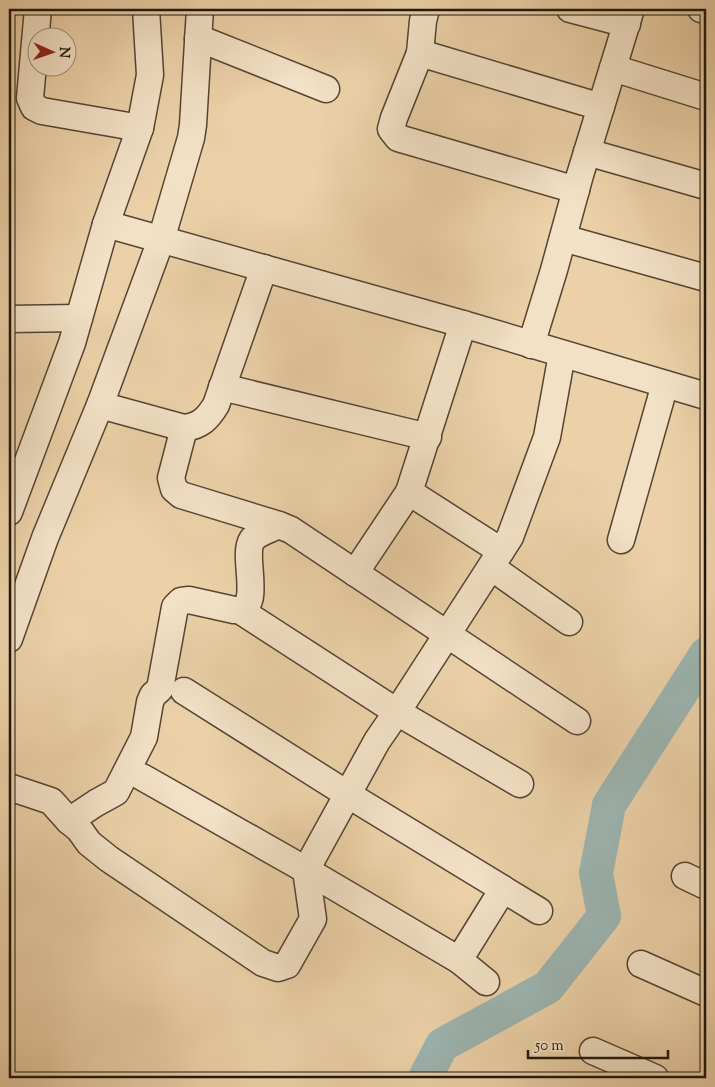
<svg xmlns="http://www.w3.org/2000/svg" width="715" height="1087" viewBox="0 0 715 1087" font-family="'Sorts Mill Goudy',serif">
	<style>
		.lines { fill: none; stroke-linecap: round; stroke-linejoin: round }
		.river { stroke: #9cb5b1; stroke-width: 34 }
		.minor-casing { stroke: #544534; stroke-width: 29 }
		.minor { stroke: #f3e1c6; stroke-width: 26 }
	</style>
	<rect width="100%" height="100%" fill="#ecd1a8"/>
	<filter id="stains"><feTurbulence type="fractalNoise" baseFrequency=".004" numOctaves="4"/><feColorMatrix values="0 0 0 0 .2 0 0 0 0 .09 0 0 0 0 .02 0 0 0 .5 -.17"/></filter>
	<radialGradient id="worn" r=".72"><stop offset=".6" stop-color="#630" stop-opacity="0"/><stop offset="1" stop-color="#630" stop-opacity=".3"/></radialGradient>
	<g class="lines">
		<polyline class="river" points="425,1078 442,1045 548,987 604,916 596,873 609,805 706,654"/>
		<g class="minor-casing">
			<g id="minor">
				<polyline points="38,9 30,98 34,107 42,111 140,128"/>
				<polyline points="426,9 423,21 420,53 601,107"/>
				<polyline points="570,9 627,24"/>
				<polyline points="701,9 706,10"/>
				<polyline points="198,38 326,89"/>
				<polyline points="420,53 394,118 391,129 398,138 576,190"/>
				<polyline points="613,68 706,97"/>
				<polyline points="587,152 706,186"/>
				<polyline points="106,224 463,324 706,396"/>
				<polyline points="563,238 706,278"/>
				<polyline points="9,319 79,318"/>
				<polyline points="531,345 554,270 580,175 631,9"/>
				<polyline points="222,387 428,437"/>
				<path d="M100,405L184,428C201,426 208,418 216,405L264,268"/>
				<polyline points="184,428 171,478 174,489 181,495 279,525 291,530 577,721"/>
				<polyline points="409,492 501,551"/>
				<polyline points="9,512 72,343 106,224 140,128 150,75 146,9"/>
				<polyline points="621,540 665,384"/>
				<polyline points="491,567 569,622"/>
				<polyline points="355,573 409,492 463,324"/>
				<polyline points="241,611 397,712 520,784"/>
				<polyline points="9,639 45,538 100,405 161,240 191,138 193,125 200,9"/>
				<polyline points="184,691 347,794 539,911"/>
				<polyline points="142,777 306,870 459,960"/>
				<polyline points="9,787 51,801 69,821 79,829 89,843 109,859 263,963 278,968 287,965 313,919 306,870 377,741 397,712 510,537 547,437 562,354"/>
				<path d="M69,821L96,803L116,792L144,737L150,702L153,695L160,689L175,607L181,601L189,600L234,610C265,612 241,557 252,540C257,533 271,529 279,525"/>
				<polyline points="685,876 706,886"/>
				<polyline points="641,964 706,993"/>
				<polyline points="486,982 459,960 503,889"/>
				<polyline points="593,1051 655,1078"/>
			</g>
		</g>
		<use href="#minor" class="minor"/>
	</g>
	<rect width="715" height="1087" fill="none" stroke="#ecd1a8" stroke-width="30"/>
	<rect x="10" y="10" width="695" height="1067" fill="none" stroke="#21160e" stroke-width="2.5"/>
	<rect x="15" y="15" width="685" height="1057" fill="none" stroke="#21160e"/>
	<g transform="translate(52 52) rotate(92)"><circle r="24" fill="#f3e1c6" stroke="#9f907c"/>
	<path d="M0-4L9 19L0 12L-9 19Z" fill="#8f2418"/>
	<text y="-8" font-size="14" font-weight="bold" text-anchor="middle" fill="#21160e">N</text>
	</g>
	<path d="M528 1050v8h140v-8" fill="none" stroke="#21160e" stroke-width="2.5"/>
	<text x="535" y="1050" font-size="15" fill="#21160e" stroke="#f3e1c6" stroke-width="4" paint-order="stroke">50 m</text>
	<rect width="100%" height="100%" filter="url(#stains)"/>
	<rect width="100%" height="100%" fill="url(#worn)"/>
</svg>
